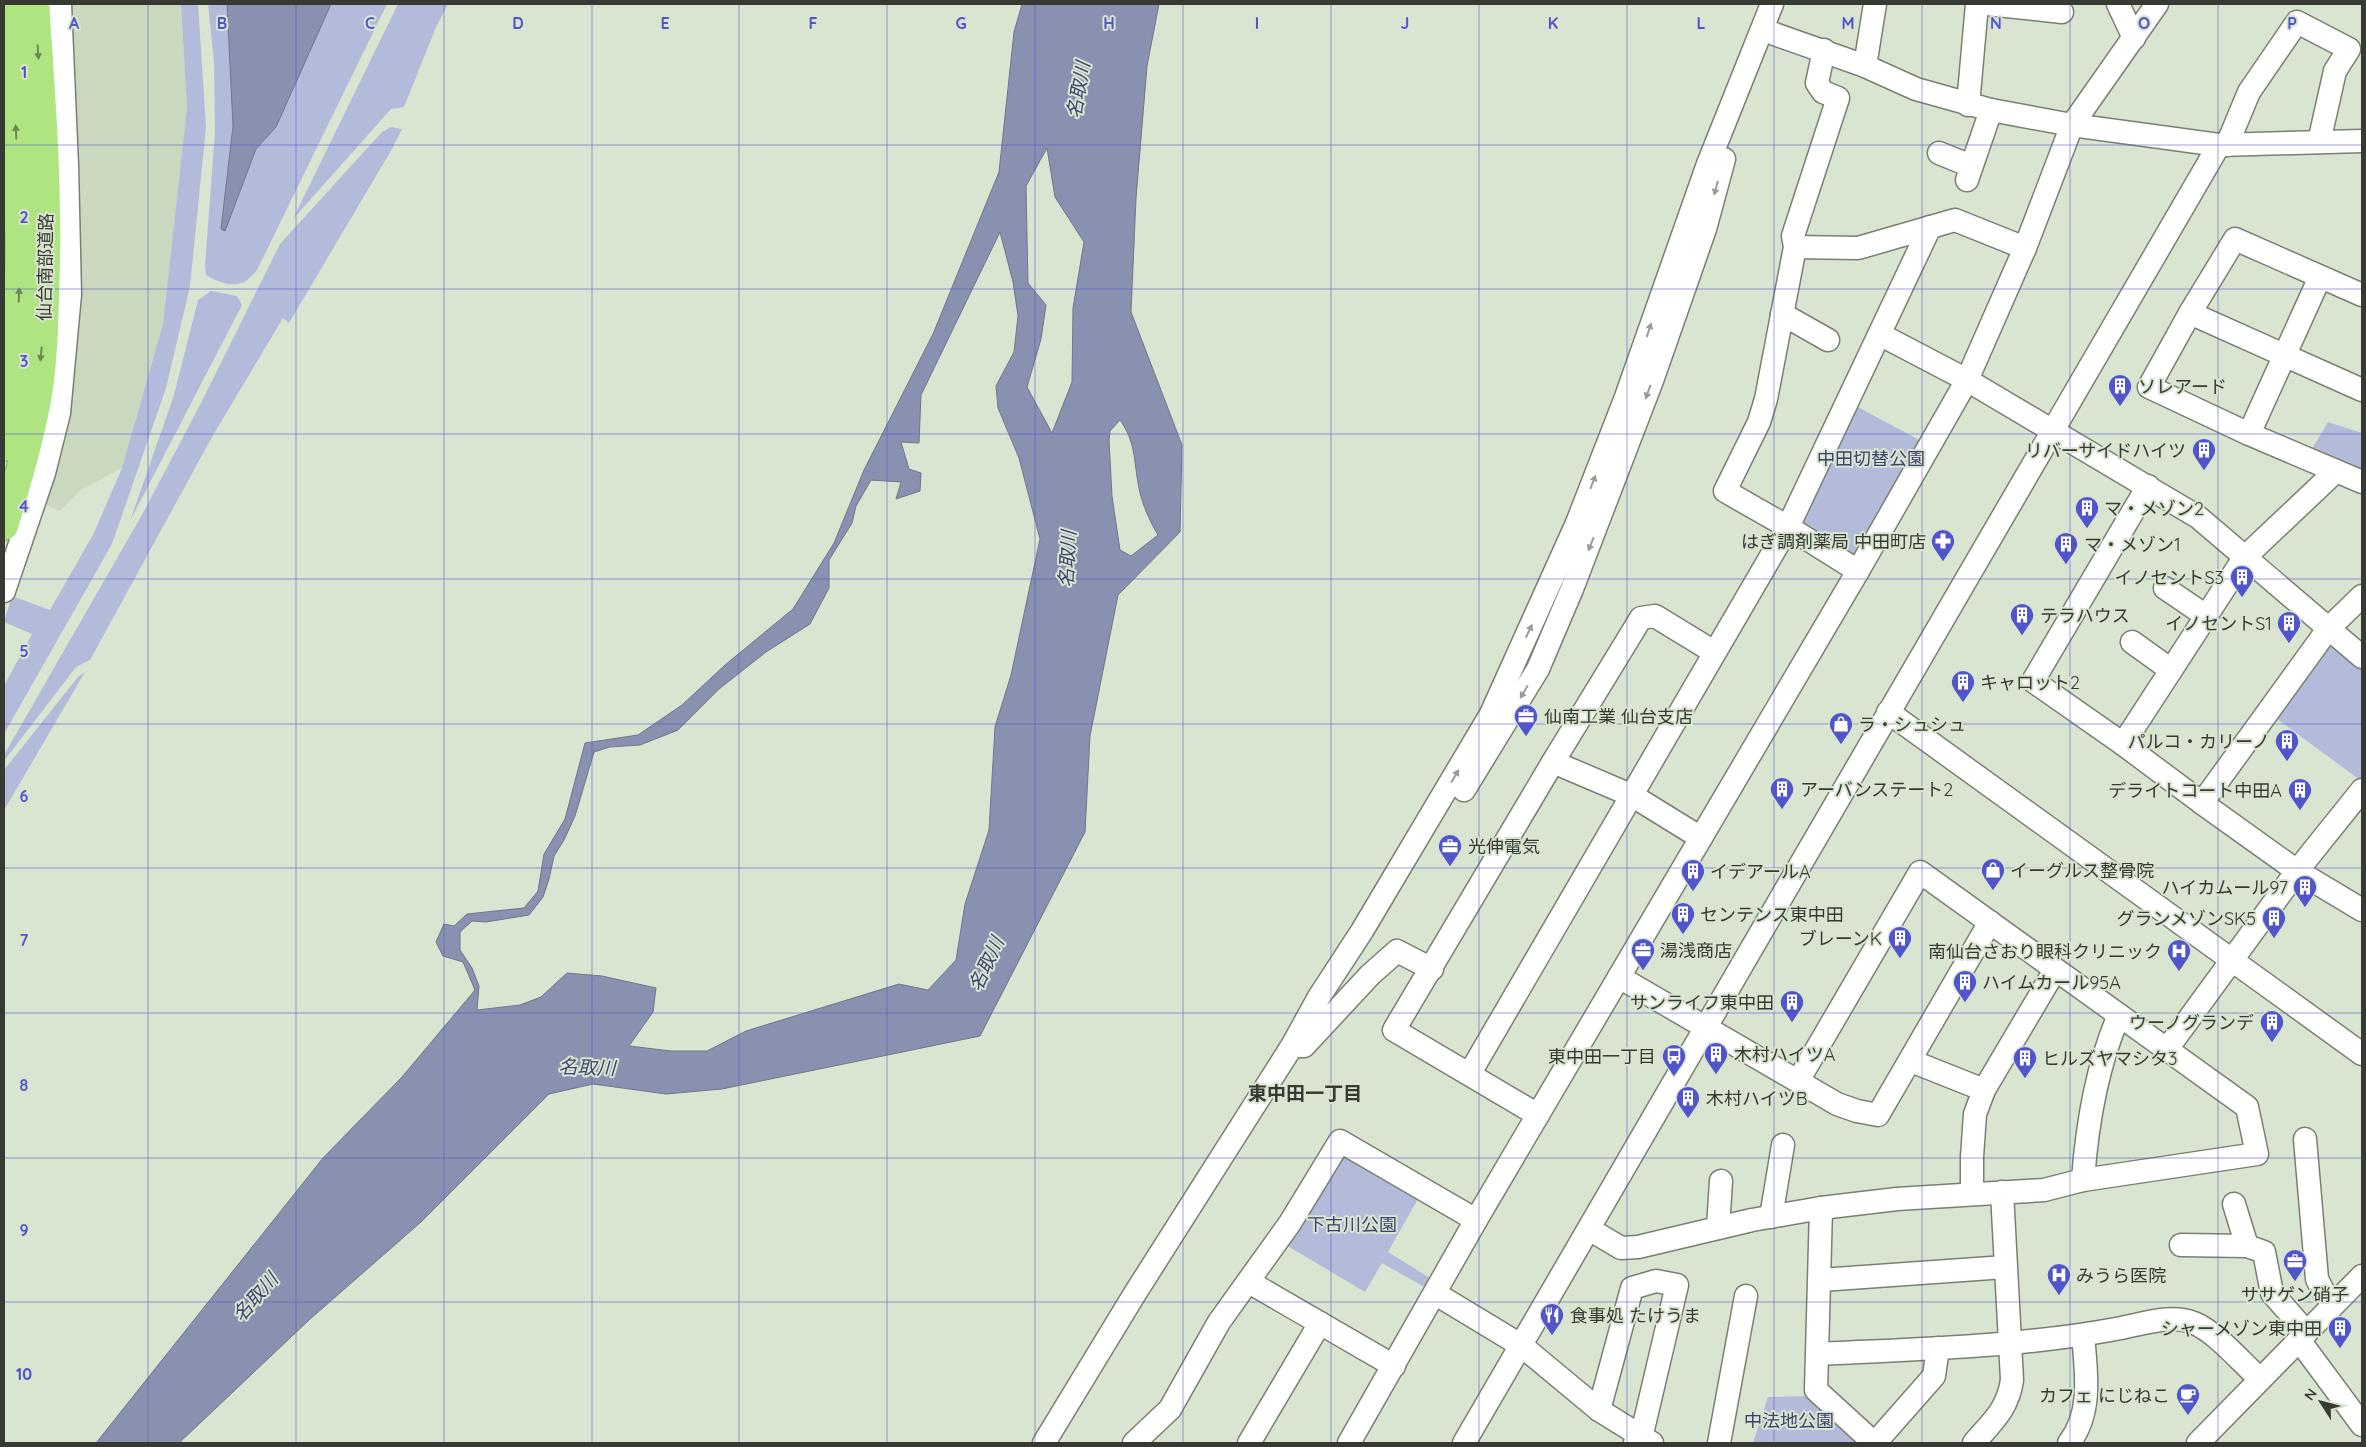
<svg xmlns="http://www.w3.org/2000/svg" width="2366" height="1447" viewBox="0 0 2366 1447" font-family="Quicksand,'Noto Sans JP',sans-serif">
	<style>
		.built { fill: #cad8bf }
		.green { fill: #b4bad9 }
		.water { fill: #8a90af; stroke: #71768a; fill-rule: evenodd }
		.lines { fill: none; stroke-linecap: round; stroke-linejoin: round }
		.minor-casing { stroke: #778170; stroke-width: 25 }
		.highway-casing { stroke: #84a965; stroke-width: 30 }
		.minor { stroke: #fff; stroke-width: 22 }
		.highway { stroke: #aee580; stroke-width: 28 }
		.oneway { fill: #6c8755 }
		.oneway2 { fill: #9a9c98 }
		.grid { fill: none; stroke: #5155cb; stroke-width: 1; stroke-opacity: 0.55 }
		.labels { text-anchor: middle; dominant-baseline: central; stroke-width: 4; stroke-linejoin: round; paint-order: stroke }
		.street-label { font-size: 18px; fill: #363a32; stroke: #d9e4d1 }
		.poi-label { font-size: 18px; fill: #363a32; stroke: #d9e4d1; text-anchor: start }
		.park-label { font-size: 18px; fill: #3c426f; stroke: #d9e4d1 }
		.water-label { font-size: 19px; font-style: italic; fill: #3f4572; stroke: #d9e4d1 }
		.neighbourhood-label { font-size: 19px; font-weight: bold; fill: #363a32; stroke: #d9e4d1 }
		.grid-label { font-size: 16px; text-anchor: middle; font-weight: bold; fill: #5155cb; stroke: #d9e4d1; stroke-width: 4; stroke-linejoin: round; paint-order: stroke }
	</style>
	<rect width="100%" height="100%" fill="#d9e4d1"/>
	<polygon class="built" points="69,4 181,4 187,107 163,324 122,468 82,489 60,511 41,503"/>
	<g class="green">
		<polygon points="181,4 198,4 206,127 190,286 166,388 112,544 4,734 4,686 32,634 4,622 12,596 50,610 94,533 122,468 163,324 187,107"/>
		<path d="M208,4H227L233,126L221,229L225,230L256,149L276,127L331,4H387L258,268C244,290 227,287 206,275L205,266L215,132L214,62Z"/>
		<polygon points="398,4 448,4 436,27 404,107 391,109 293,219"/>
		<polygon points="391,127 402,129 392,149 289,323 283,318 212,437 90,660 76,667 4,761 4,755 143,513 201,403 280,244 382,132"/>
		<polygon points="211,291 237,296 242,305 130,521 174,395 198,300"/>
		<polygon points="1854,405 1923,442 1861,550 1850,557 1805,530 1801,518"/>
		<polygon points="2328,422 2362,433 2362,471 2312,449"/>
		<polygon points="2327,641 2362,669 2362,778 2360,780 2273,716"/>
		<polygon points="85,672 10,800 4,810 4,770 78,677"/>
		<polygon points="1349,1154 1420,1195 1388,1252 1433,1280 1428,1289 1382,1263 1365,1292 1286,1245 1339,1158"/>
		<polygon points="1808,1396 1859,1443 1753,1443 1768,1397"/>
	</g>
	<g class="water">
		<polygon points="227,4 331,4 276,127 256,149 225,231 221,229 233,126"/>
		<path d="M1022,4H1159L1147,66L1136,198L1131,312L1182,445L1180,532L1118,595L1090,736L1085,832L980,1036L722,1089L666,1094L593,1084L549,1094L421,1222L309,1320L179,1443H96L323,1158L402,1077L475,990L463,962L443,956L436,942L444,924L454,926L467,914L524,908L538,891L544,854L565,819L585,743L638,735L682,705L725,665L793,609L834,543L864,470L933,334L999,172L1014,32ZM1047,148L1055,197L1084,242L1073,308L1072,382L1052,433L1027,387L1041,339L1046,305L1028,283L1026,186ZM1000,232L1013,282L1018,316L1014,352L996,386L998,408L1019,458L1040,539L1011,675L995,727L989,830L965,904L956,960L928,990L899,984L746,1031L707,1051H671L629,1046L653,1012L656,988L602,976L567,973L541,997L520,1005L477,1010L479,986L472,968L460,950V932L472,921L486,922L529,915L543,897L549,879L554,856L564,840L575,816L594,752L610,747L640,745L678,730L719,689L766,652L810,624L829,588V560L852,523L856,506L871,480L901,482L896,499L920,491L921,473L909,469L901,442L919,443L921,395ZM1120,420C1135,441 1134,459 1138,483C1141,502 1149,520 1158,535L1131,556L1120,550L1112,496L1109,441L1110,431Z"/>
	</g>
	<g class="lines">
		<g class="minor-casing">
			<g id="minor">
				<polyline points="1987,4 2062,12"/>
				<polyline points="2118,4 2134,38"/>
				<polyline points="1763,30 1865,66 1916,89 1991,110 2072,125 2219,145 2362,141"/>
				<polyline points="1824,50 1817,83 1823,92 1838,98 1793,236 1795,247 1766,399 1759,422 1725,491 1788,527 1858,571"/>
				<polyline points="1865,66 1875,4"/>
				<polyline points="1968,105 1977,4"/>
				<polyline points="2227,145 2249,92 2297,22 2349,49 2335,71 2319,142"/>
				<polyline points="1939,153 1971,166"/>
				<polyline points="1967,180 1991,110"/>
				<polyline points="1795,247 1858,248 1955,220 2025,248"/>
				<polyline points="2320,277 2249,434 2362,482"/>
				<polyline points="2190,313 2362,390"/>
				<polyline points="1782,314 1828,340"/>
				<polyline points="1881,335 1967,380 2198,517 2362,657"/>
				<polyline points="2249,434 2149,387 2190,313 2235,239 2362,295"/>
				<polyline points="2165,588 2206,616"/>
				<polyline points="4,591 44,473 59,413 70,294 67,165 60,4"/>
				<polyline points="2362,596 2328,629 2202,803 2297,871 2362,910"/>
				<polyline points="2132,642 2171,670"/>
				<polyline points="1888,712 2362,1054"/>
				<polyline points="2123,744 2033,681 2148,486"/>
				<polyline points="1553,762 1641,618 1655,616 1714,652"/>
				<polyline points="1464,790 1538,669 1572,589 1653,378 1705,229 1724,159"/>
				<polyline points="2202,803 2123,744 2244,558 2336,471"/>
				<polyline points="1619,977 1837,1104 1857,1111 1878,1115 1990,922"/>
				<polyline points="1293,1046 1304,1046 1370,975 1397,951 1432,969"/>
				<polyline points="2167,1049 2297,871 2362,790"/>
				<polyline points="1911,1061 1984,1090"/>
				<polyline points="1470,1073 1788,527 1930,227"/>
				<polyline points="1538,1115 1394,1030 1553,762 1633,796 1701,838"/>
				<polyline points="2305,1139 2317,1279 2323,1291 2333,1303"/>
				<path d="M2083,1180C2087,1124 2097,1066 2119,1015"/>
				<polyline points="1972,1194 1972,1157 1975,1114 1984,1090 2055,970"/>
				<polyline points="2234,1204 2247,1246"/>
				<polyline points="1821,1208 1816,1390 1874,1443"/>
				<polyline points="1771,1217 1783,1145"/>
				<polyline points="1718,1228 1721,1181"/>
				<polyline points="1589,1229 1621,1248 1638,1247 1752,1220 1821,1208 1897,1199 2044,1190 2083,1180 2257,1154 2247,1107 1920,872 1798,1081"/>
				<polyline points="2181,1245 2247,1246 2264,1252 2272,1293 2306,1332"/>
				<polyline points="1821,1280 2005,1267"/>
				<polyline points="1249,1282 1394,1366"/>
				<polyline points="1436,1294 1522,1346 1599,1410 1652,1443"/>
				<polyline points="2299,1340 2362,1425"/>
				<path d="M1818,1354C1917,1349 2018,1347 2116,1329C2140,1325 2171,1313 2194,1323C2216,1332 2242,1363 2260,1379"/>
				<polyline points="1599,1410 1632,1288 1656,1281 1677,1285 1641,1438 1635,1443"/>
				<polyline points="1044,1443 1134,1295 1292,1046 1319,997 1362,931 1491,714 1577,523 1626,397 1708,164 1772,4"/>
				<polyline points="1134,1443 1170,1409 1219,1322 1290,1223 1340,1141 1476,1220"/>
				<polyline points="1249,1443 1320,1323"/>
				<polyline points="1349,1443 1476,1220 1858,571 1967,380 2025,248 2072,125 2157,4"/>
				<polyline points="1464,1443 2219,145"/>
				<polyline points="1719,1443 1746,1296"/>
				<polyline points="1875,1443 1934,1376 1938,1348"/>
				<path d="M1974,1443C1992,1422 2008,1409 2012,1380L2002,1192"/>
				<path d="M2069,1443C2093,1412 2086,1372 2083,1335"/>
				<polyline points="2198,1443 2362,1276"/>
			</g>
		</g>
		<g class="highway-casing">
			<g id="highway">
				<path d="M4,447C30,301 17,151 9,4"/>
				<path d="M4,526C16,486 28,446 36,405C43,370 44,332 45,296C49,198 42,101 35,4"/>
			</g>
		</g>
		<use href="#minor" class="minor"/>
		<use href="#highway" class="highway"/>
	</g>
	<defs><path id="oneway-solid" d="M-6-.8H1V-3.2L6.5 0L1 3.2V.8H-6Z" transform="scale(1.25)"/></defs>
	<g class="oneway">
		<use href="#oneway-solid" transform="translate(38 52) rotate(86)"/>
		<use href="#oneway-solid" transform="translate(16 132) rotate(-93)"/>
		<use href="#oneway-solid" transform="translate(19 295) rotate(-88)"/>
		<use href="#oneway-solid" transform="translate(41 354) rotate(96)"/>
	</g>
	<g class="oneway2">
		<use href="#oneway-solid" transform="translate(1716 188) rotate(105)"/>
		<use href="#oneway-solid" transform="translate(1649 330) rotate(-72)"/>
		<use href="#oneway-solid" transform="translate(1648 392) rotate(110)"/>
		<use href="#oneway-solid" transform="translate(1593 482) rotate(-69)"/>
		<use href="#oneway-solid" transform="translate(1591 544) rotate(112)"/>
		<use href="#oneway-solid" transform="translate(1529 631) rotate(-65)"/>
		<use href="#oneway-solid" transform="translate(1524 692) rotate(121)"/>
		<use href="#oneway-solid" transform="translate(1455 776) rotate(-59)"/>
	</g>
	<path class="grid" d="M148,4V1443M296,4V1443M444,4V1443M592,4V1443M739,4V1443M887,4V1443M1035,4V1443M1183,4V1443M1331,4V1443M1479,4V1443M1627,4V1443M1774,4V1443M1922,4V1443M2070,4V1443M2218,4V1443M4,145H2362M4,289H2362M4,434H2362M4,579H2362M4,724H2362M4,868H2362M4,1013H2362M4,1158H2362M4,1302H2362"/>
	<defs>
		<g id="building-pin" transform="scale(1.25)"><path d="M0 17L-7.5 6A9.5 9.5 0 1 1 7.5 6Z" fill="#5155cb" stroke="#d9e4d1"/><path d="M-4-6H4V6H1V3H-1V6H-4ZM-2.5-4.3h1.7v1.8h-1.7ZM.8-4.3h1.7v1.8H.8ZM-2.5-1h1.7V.8h-1.7ZM.8-1h1.7V.8H.8Z" fill="#fff"/></g>
		<g id="pharmacy-pin" transform="scale(1.25)"><path d="M0 17L-7.5 6A9.5 9.5 0 1 1 7.5 6Z" fill="#5155cb" stroke="#d9e4d1"/><path d="M-2-6h4v4h4v4h-4v4h-4v-4h-4v-4h4Z" fill="#fff"/></g>
		<g id="office-pin" transform="scale(1.25)"><path d="M0 17L-7.5 6A9.5 9.5 0 1 1 7.5 6Z" fill="#5155cb" stroke="#d9e4d1"/><path d="M-6-3h4V-5.5h4V-3h4V5H-6ZM-1-4.5V-3h2v-1.5ZM-6 0V1H6V0Z" fill="#fff"/></g>
		<g id="shop-pin" transform="scale(1.25)"><path d="M0 17L-7.5 6A9.5 9.5 0 1 1 7.5 6Z" fill="#5155cb" stroke="#d9e4d1"/><path d="M-5-2.5h2.3a2.7 3.5 0 0 1 5.4 0H5L5.5 6h-11ZM-1.5-2.5h3a1.5 2.3 0 0 0-3 0Z" fill="#fff"/></g>
		<g id="hospital-pin" transform="scale(1.25)"><path d="M0 17L-7.5 6A9.5 9.5 0 1 1 7.5 6Z" fill="#5155cb" stroke="#d9e4d1"/><path d="M-5-5h3v3.5h4V-5h3V5h-3V1.5h-4V5h-3Z" fill="#fff"/></g>
		<g id="bus-pin" transform="scale(1.25)"><path d="M0 17L-7.5 6A9.5 9.5 0 1 1 7.5 6Z" fill="#5155cb" stroke="#d9e4d1"/><path d="M-5-6H5V4H4V6H2V4H-2V6H-4V4H-5ZM-3.5-4V0h7V-4ZM-3.5 1.2v1.5H-2V1.2ZM2 1.2v1.5H3.5V1.2Z" fill="#fff"/></g>
		<g id="restaurant-pin" transform="scale(1.25)"><path d="M0 17L-7.5 6A9.5 9.5 0 1 1 7.5 6Z" fill="#5155cb" stroke="#d9e4d1"/><path d="M-5-6h1v4h1v-4h1v4h1v-4h1v5L-1.5 .5V6h-2V.5L-5-1ZM5-6V6H3V1.5H1.5Q1.5-4 5-6Z" fill="#fff"/></g>
		<g id="cafe-pin" transform="scale(1.25)"><path d="M0 17L-7.5 6A9.5 9.5 0 1 1 7.5 6Z" fill="#5155cb" stroke="#d9e4d1"/><path d="M-5.5-4.5H6V0H3Q3 3.5 0 3.5H-2.5Q-5.5 3.5-5.5 0ZM3-3.2v2h1.7v-2ZM-6 4.5H4V6H-6Z" fill="#fff"/></g>
	</defs>
	<g fill-rule="evenodd">
		<use href="#building-pin" x="2120" y="386"/>
		<use href="#building-pin" x="2204" y="450"/>
		<use href="#building-pin" x="2087" y="508"/>
		<use href="#pharmacy-pin" x="1943" y="541"/>
		<use href="#building-pin" x="2066" y="544"/>
		<use href="#building-pin" x="2242" y="577"/>
		<use href="#building-pin" x="2022" y="615"/>
		<use href="#building-pin" x="2289" y="623"/>
		<use href="#building-pin" x="1963" y="682"/>
		<use href="#office-pin" x="1526" y="716"/>
		<use href="#shop-pin" x="1841" y="724"/>
		<use href="#building-pin" x="2287" y="741"/>
		<use href="#building-pin" x="1782" y="789"/>
		<use href="#building-pin" x="2300" y="790"/>
		<use href="#office-pin" x="1450" y="846"/>
		<use href="#shop-pin" x="1993" y="870"/>
		<use href="#building-pin" x="1693" y="871"/>
		<use href="#building-pin" x="2305" y="887"/>
		<use href="#building-pin" x="1683" y="914"/>
		<use href="#building-pin" x="2274" y="918"/>
		<use href="#building-pin" x="1900" y="938"/>
		<use href="#office-pin" x="1643" y="950"/>
		<use href="#hospital-pin" x="2179" y="951"/>
		<use href="#building-pin" x="1965" y="982"/>
		<use href="#building-pin" x="1792" y="1002"/>
		<use href="#building-pin" x="2272" y="1022"/>
		<use href="#building-pin" x="1716" y="1054"/>
		<use href="#bus-pin" x="1674" y="1056"/>
		<use href="#building-pin" x="2025" y="1058"/>
		<use href="#building-pin" x="1688" y="1098"/>
		<use href="#office-pin" x="2295" y="1261"/>
		<use href="#hospital-pin" x="2059" y="1275"/>
		<use href="#restaurant-pin" x="1552" y="1315"/>
		<use href="#building-pin" x="2340" y="1328"/>
		<use href="#cafe-pin" x="2188" y="1395"/>
	</g>
	<g class="labels">
		<g class="street-label">
			<text transform="translate(45 267) rotate(-89)">仙台南部道路</text>
		</g>
		<g class="poi-label">
			<text x="2138" y="386">ソレアード</text>
			<text x="2186" y="450" text-anchor="end">リバーサイドハイツ</text>
			<text x="2104" y="508">マ・メゾン2</text>
			<text x="1926" y="541" text-anchor="end">はぎ調剤薬局 中田町店</text>
			<text x="2084" y="544">マ・メゾン1</text>
			<text x="2224" y="577" text-anchor="end">イノセントS3</text>
			<text x="2040" y="615">テラハウス</text>
			<text x="2272" y="623" text-anchor="end">イノセントS1</text>
			<text x="1980" y="682">キャロット2</text>
			<text x="1544" y="716">仙南工業 仙台支店</text>
			<text x="1858" y="724">ラ・シュシュ</text>
			<text x="2270" y="741" text-anchor="end">パルコ・カリーノ</text>
			<text x="1800" y="789">アーバンステート2</text>
			<text x="2282" y="790" text-anchor="end">デライトコート中田A</text>
			<text x="1468" y="846">光伸電気</text>
			<text x="2010" y="870">イーグルス整骨院</text>
			<text x="1710" y="871">イデアールA</text>
			<text x="2288" y="887" text-anchor="end">ハイカムール97</text>
			<text x="1700" y="914">センテンス東中田</text>
			<text x="2256" y="918" text-anchor="end">グランメゾンSK5</text>
			<text x="1882" y="938" text-anchor="end">ブレーンK</text>
			<text x="1660" y="950">湯浅商店</text>
			<text x="2162" y="951" text-anchor="end">南仙台さおり眼科クリニック</text>
			<text x="1982" y="982">ハイムカール95A</text>
			<text x="1774" y="1002" text-anchor="end">サンライフ東中田</text>
			<text x="2254" y="1022" text-anchor="end">ウーノグランデ</text>
			<text x="1734" y="1054">木村ハイツA</text>
			<text x="1656" y="1056" text-anchor="end">東中田一丁目</text>
			<text x="2042" y="1058">ヒルズヤマシタ3</text>
			<text x="1706" y="1098">木村ハイツB</text>
			<text x="2076" y="1275">みうら医院</text>
			<text x="2295" y="1294" text-anchor="middle">ササゲン硝子</text>
			<text x="1570" y="1315">食事処 たけうま</text>
			<text x="2322" y="1328" text-anchor="end">シャーメゾン東中田</text>
			<text x="2170" y="1395" text-anchor="end">カフェ にじねこ</text>
		</g>
		<g class="park-label">
			<text x="1871" y="458">中田切替公園</text>
			<text x="1352" y="1224">下古川公園</text>
			<text x="1789" y="1420">中法地公園</text>
		</g>
		<g class="water-label">
			<text transform="translate(1078 90) rotate(-80)">名取川</text>
			<text transform="translate(1067 559) rotate(-87)">名取川</text>
			<text transform="translate(986 964) rotate(-65)">名取川</text>
			<text transform="translate(587 1067) rotate(2)">名取川</text>
			<text transform="translate(255 1297) rotate(-49)">名取川</text>
		</g>
		<g class="neighbourhood-label">
			<text x="1305" y="1093">東中田一丁目</text>
		</g>
	</g>
	<g class="grid-label">
		<text x="74" y="29">A</text>
		<text x="222" y="29">B</text>
		<text x="370" y="29">C</text>
		<text x="518" y="29">D</text>
		<text x="665" y="29">E</text>
		<text x="813" y="29">F</text>
		<text x="961" y="29">G</text>
		<text x="1109" y="29">H</text>
		<text x="1257" y="29">I</text>
		<text x="1405" y="29">J</text>
		<text x="1553" y="29">K</text>
		<text x="1701" y="29">L</text>
		<text x="1848" y="29">M</text>
		<text x="1996" y="29">N</text>
		<text x="2144" y="29">O</text>
		<text x="2292" y="29">P</text>
		<text x="24" y="78">1</text>
		<text x="24" y="223">2</text>
		<text x="24" y="367">3</text>
		<text x="24" y="512">4</text>
		<text x="24" y="657">5</text>
		<text x="24" y="802">6</text>
		<text x="24" y="946">7</text>
		<text x="24" y="1091">8</text>
		<text x="24" y="1236">9</text>
		<text x="24" y="1380">10</text>
	</g>
	<rect width="2366" height="1447" fill="none" stroke="#363a32" stroke-width="10"/>
	<g transform="translate(2321 1402) rotate(306)" stroke="#d9e4d1" stroke-width="4" paint-order="stroke">
	<path d="M0-4L9 19L0 12L-9 19Z" fill="#363a32"/>
	<text y="-8" font-size="14" font-weight="bold" text-anchor="middle" fill="#363a32">N</text>
	</g>
</svg>
